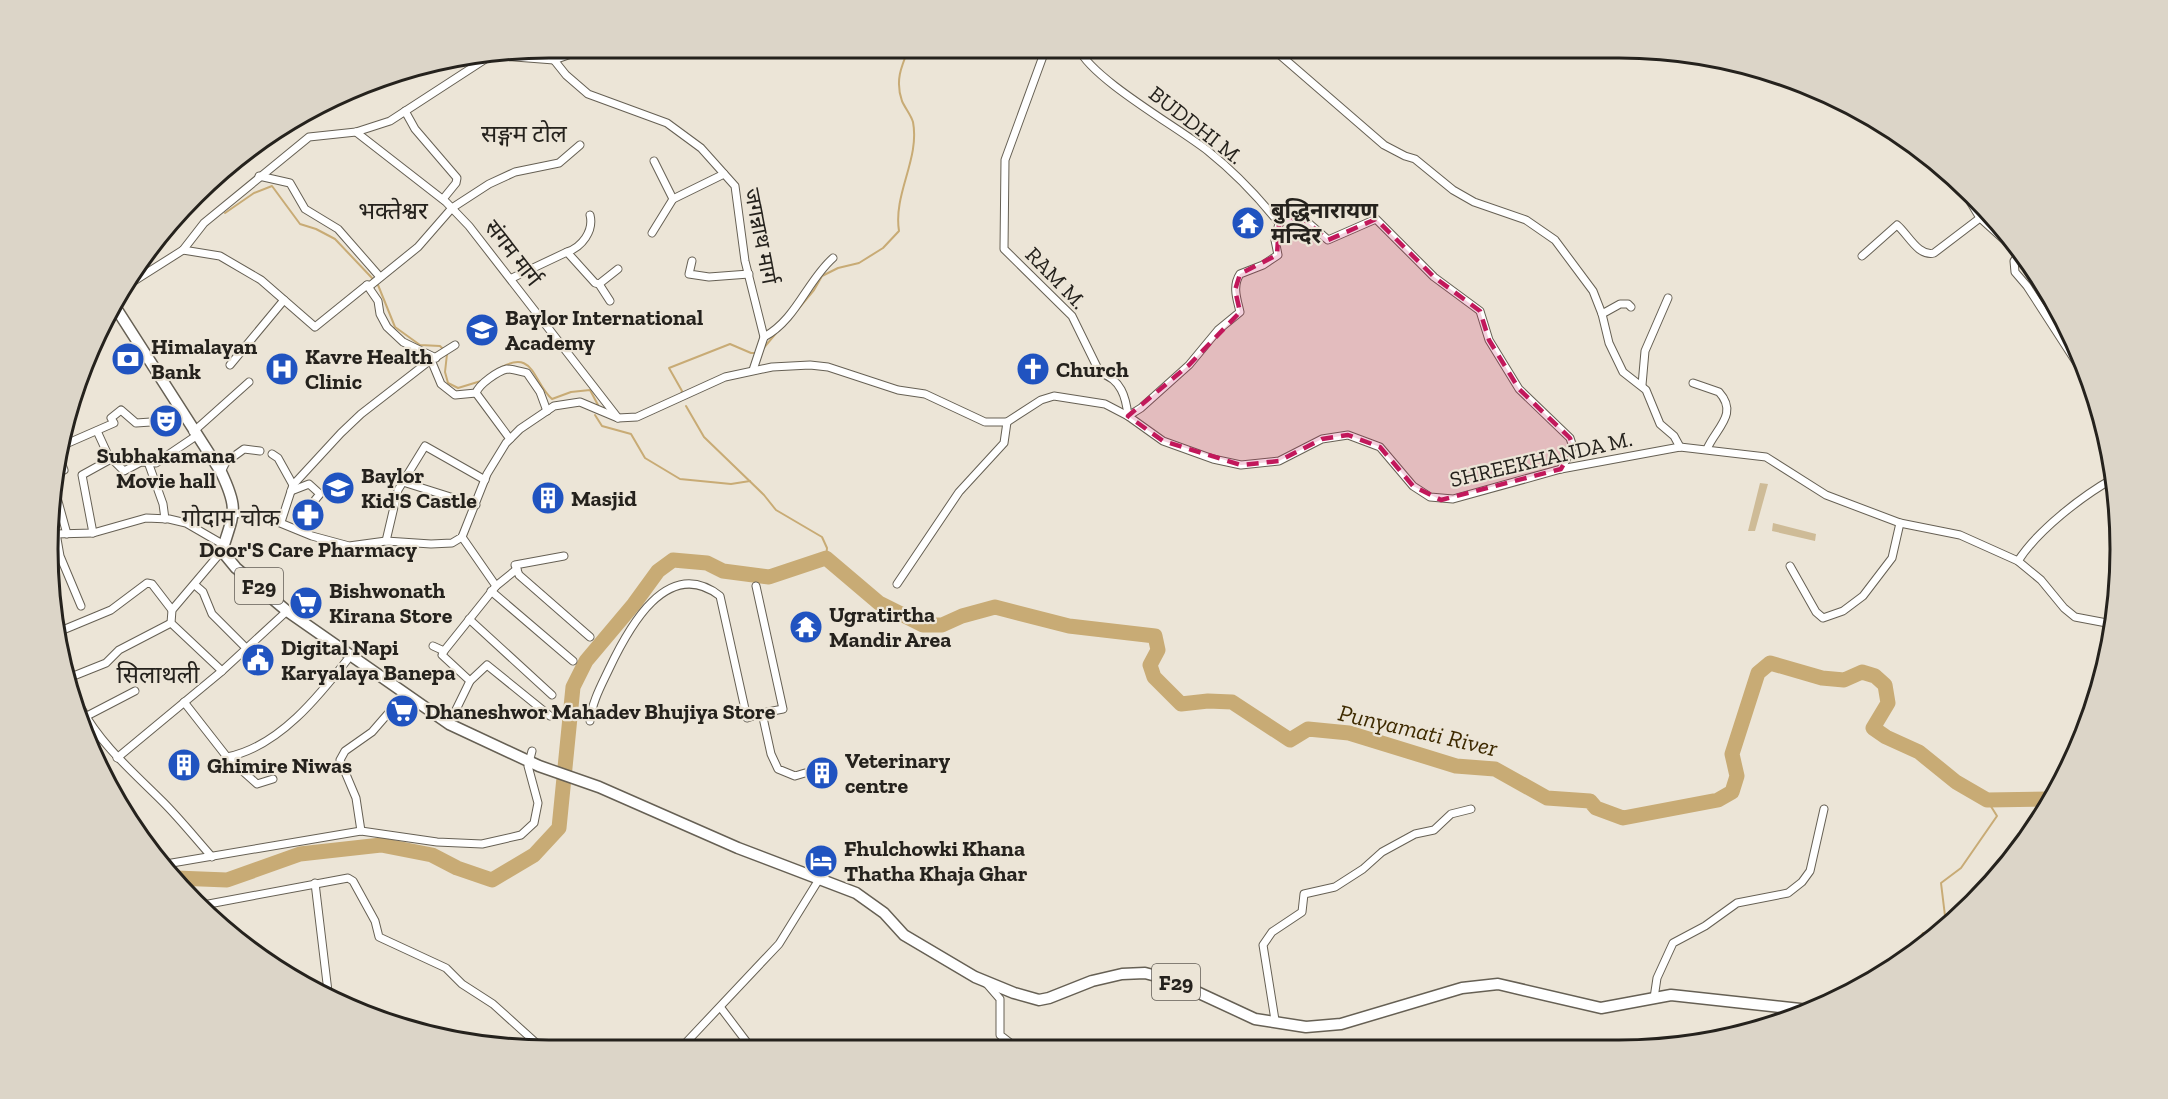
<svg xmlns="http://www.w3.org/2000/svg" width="2168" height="1099" viewBox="0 0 2168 1099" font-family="'Zilla Slab','Noto Sans Devanagari',serif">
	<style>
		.green { fill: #cebb97 }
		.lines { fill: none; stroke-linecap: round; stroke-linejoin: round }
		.stream { stroke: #c8ab75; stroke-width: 2 }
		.river { stroke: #c8ab75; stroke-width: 15 }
		.minor-casing { stroke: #666054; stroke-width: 9 }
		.primary-casing { stroke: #666054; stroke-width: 13 }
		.minor { stroke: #fff; stroke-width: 7 }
		.primary { stroke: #fff; stroke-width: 10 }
		.marked { fill: #c2185b; fill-opacity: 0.2; stroke: #c2185b; stroke-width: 4.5; stroke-dasharray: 12 8; stroke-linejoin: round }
		.labels { text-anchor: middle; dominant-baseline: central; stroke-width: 4.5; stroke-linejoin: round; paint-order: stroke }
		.shield { fill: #ece5d7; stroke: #615c55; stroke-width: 1.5 }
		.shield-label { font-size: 21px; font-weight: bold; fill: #25221d }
		.street-label { font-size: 22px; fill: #25221d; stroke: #ece5d7 }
		.poi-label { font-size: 22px; font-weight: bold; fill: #25221d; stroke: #ece5d7; text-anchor: start }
		.neighbourhood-label { font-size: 24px; fill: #25221d; stroke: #ece5d7 }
		.water-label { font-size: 24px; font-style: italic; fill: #3e2a00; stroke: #ece5d7 }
		.rim { fill: none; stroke: #25221d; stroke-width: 3 }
	</style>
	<rect width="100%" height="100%" fill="#ece5d7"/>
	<g class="green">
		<polygon points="1760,483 1768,484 1755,531 1748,531"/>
		<polygon points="1773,523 1816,534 1815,541 1772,531"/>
	</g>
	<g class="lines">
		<g class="stream">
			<polyline points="225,213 254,193 272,186 300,224 316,229 335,239 372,278"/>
			<polyline points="378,285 395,327 420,345 440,346 443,349"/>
			<path d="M784,326L814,290L822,276L838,268L859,263L883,248L899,231C893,194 920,159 913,122C911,115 905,108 902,101C895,81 901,67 909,48"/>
			<polyline points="762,350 777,332"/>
			<polyline points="447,354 445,372 448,383 458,388 481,381"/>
			<path d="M495,371C535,345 532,382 552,399L571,392L590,390L598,405"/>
			<polyline points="681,394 682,391 669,368 730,344 751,353 757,353"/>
			<polyline points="686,406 704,437 764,495 776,510 822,537 827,548 826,558"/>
			<polyline points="595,415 602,426 631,434 645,458 680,479 731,484 750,481"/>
			<polyline points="1946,924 1941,883 1961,868 1997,816 1987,800"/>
			<polyline points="1919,939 1923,933 1935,933"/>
		</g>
		<polyline class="river" points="176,878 227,880 300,854 381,845 432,855 457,868 492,880 534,855 559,828 573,687 586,661 634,604 658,571 673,560 707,563 723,571 769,577 826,558 879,603 923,625 942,625 962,616 995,607 1069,626 1155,636 1158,650 1150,665 1154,677 1181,704 1208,701 1232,702 1290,740 1308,729 1349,733 1456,766 1495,769 1547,798 1590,801 1596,808 1623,818 1718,800 1732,792 1737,776 1732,754 1758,673 1770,663 1822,678 1844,680 1862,672 1875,676 1885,685 1888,703 1873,728 1886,737 1919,752 1956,782 1987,800 2050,799"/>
		<g class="minor-casing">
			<g id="minor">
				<path d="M1046,48L1005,160L1004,249L1072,316L1100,373C1121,379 1126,397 1128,416L1141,408L1189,365L1218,330L1240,312C1237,299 1232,286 1240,274L1263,265L1278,255L1275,240L1279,223"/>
				<path d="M1079,49C1092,79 1179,128 1208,151C1233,171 1259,198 1279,223L1298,214L1328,240L1376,219L1434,277L1480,311L1489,340L1519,389L1570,438L1573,447L1561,469"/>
				<polyline points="1273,49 1384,145 1405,156 1415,159 1453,190 1474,202 1526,220 1555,240 1593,291 1602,314 1609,343 1623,372 1646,390 1660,424 1674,436 1680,447"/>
				<polyline points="503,56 554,60 588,48"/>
				<polyline points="554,60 566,75 588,94 667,123 701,148 735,186 745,261 764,337"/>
				<polyline points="405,111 415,129 457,178 456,183 443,199"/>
				<polyline points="356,132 446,202 469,226 618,418"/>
				<polyline points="654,161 673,199"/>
				<polyline points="1937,164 1965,193 1980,218"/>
				<polyline points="259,176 290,183 305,209 338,229 380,277"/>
				<polyline points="652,233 673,199 724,174"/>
				<polyline points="183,250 204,223 309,137 356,132 390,121 487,58"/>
				<path d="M567,252C582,247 594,231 590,215"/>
				<polyline points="2020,253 2014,261 2015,272 2027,286 2093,388"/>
				<path d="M1862,256L1897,225C1908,234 1918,257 1934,253L1980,218L2020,254"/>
				<polyline points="692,261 689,274 709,277 749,274"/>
				<polyline points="512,278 567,252 595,283 599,284"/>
				<polyline points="367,285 371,285 418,247 452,208 489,184 515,172 559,163 580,145"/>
				<polyline points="123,288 183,250 220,256 261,280 315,327 367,285 378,301 380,314 387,327 403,342 436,358"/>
				<polyline points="610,301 599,284 618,269"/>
				<polyline points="1602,314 1620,304 1628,304 1631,307"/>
				<polyline points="431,360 441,384 455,395 476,393"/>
				<polyline points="230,365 284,300"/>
				<path d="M753,370L764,337C796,320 807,281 833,258"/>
				<path d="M1693,383L1719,392C1739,414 1716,428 1707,449"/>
				<polyline points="1642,385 1645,351 1668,298"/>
				<path d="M476,393C479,384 498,371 507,369C513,369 522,372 527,373L540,392L547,411"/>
				<polyline points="476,393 510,439"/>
				<polyline points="97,431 108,455 124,471 141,462 156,463 196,436"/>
				<polyline points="193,432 249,382"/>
				<polyline points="59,447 114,423 111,418 121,410 136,423 151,422"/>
				<polyline points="272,454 278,458 293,485"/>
				<polyline points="148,462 163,504 165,519"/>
				<polyline points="221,472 226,462 244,449 260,451"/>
				<polyline points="57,473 64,470 58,454"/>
				<polyline points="403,482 476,505"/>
				<polyline points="291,491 309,484 320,494 315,500"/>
				<polyline points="56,494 67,534"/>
				<polyline points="234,513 268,518 312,536 349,546 386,541 431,544 452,543 462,537 487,474 506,443 520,429 554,406 580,402 618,418 637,417 725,377 772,367 810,365 828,367 898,390 925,394 985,422 1007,422 1041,400 1054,396 1105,404 1128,416 1163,441 1213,459 1241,465 1279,461 1322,439 1348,435 1380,447 1413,486 1430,497 1453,499 1561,469 1680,447 1766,457 1826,495 1900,523 1960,535 2018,561 2041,580 2064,608 2075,617 2112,624"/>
				<polyline points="281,522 293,485 341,433 361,414 428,362 455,345"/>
				<polyline points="56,533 60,556 81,606"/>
				<polyline points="93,533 82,475 111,459"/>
				<polyline points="55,534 93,533 146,518 169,519 186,523 224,545"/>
				<polyline points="386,541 398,490 425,446 485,480"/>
				<polyline points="222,551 172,610 171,623 222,671"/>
				<polyline points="564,556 515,565 519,575 590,637"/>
				<path d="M2018,561C2038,530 2082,496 2114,478"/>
				<polyline points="1790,566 1816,612 1823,618 1843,611 1863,596 1892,558 1900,523"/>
				<polyline points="897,584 959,492 1004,443 1007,422"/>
				<polyline points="195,585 203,592 212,614 246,648"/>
				<polyline points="496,586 517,569"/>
				<polyline points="756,586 783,709 762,713"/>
				<polyline points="491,591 573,661"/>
				<polyline points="469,619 552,695"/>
				<polyline points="58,632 111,610 147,583 152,584 172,610"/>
				<polyline points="433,646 444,651 496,586 462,537"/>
				<polyline points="444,651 442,655 470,681 449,724"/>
				<polyline points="71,677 106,663 119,650 171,623"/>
				<polyline points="470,681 487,665 550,716"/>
				<path d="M184,702L227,757C279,747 320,695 351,655"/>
				<path d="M81,708C101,745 133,772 163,802C180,819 196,839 212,857"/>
				<polyline points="85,717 135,691"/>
				<path d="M590,721C592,702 601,686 609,669C628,629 667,555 720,596L747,718L762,713L771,754L778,769L795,776L805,773"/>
				<polyline points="227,757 257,784 273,779"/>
				<polyline points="117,758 222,671 287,611"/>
				<polyline points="361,831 356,798 340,760 345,751 372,732 405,694"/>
				<polyline points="166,864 361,831 437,842 482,844 521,835 534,823 538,803 528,766 532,751"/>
				<polyline points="315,883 329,1000"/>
				<polyline points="198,906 348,878 353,881 375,921 379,937 446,968 462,984 493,1004 544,1050"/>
				<polyline points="987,984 1000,999 1000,1035 1018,1049"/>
				<polyline points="1654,998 1657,978 1673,943 1705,926 1737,903 1788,893 1802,882 1810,871 1824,809"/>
				<polyline points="721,1008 752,1049"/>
				<polyline points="1275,1020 1263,945 1272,932 1302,912 1304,894 1335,887 1363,869 1382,852 1415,834 1434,830 1451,814 1471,809"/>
				<polyline points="679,1050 779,944 818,881"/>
			</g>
		</g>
		<g class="primary-casing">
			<path id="primary" d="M114,305L221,472C239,510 234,512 222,551L236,568L287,611L449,724L539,766L599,787L738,848L856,893L884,913L904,935L975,977L1014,993L1039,1000L1049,998L1092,981L1122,974L1145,973L1171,980L1255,1019L1306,1027L1341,1024L1462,988L1498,984L1601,1008L1671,995L1809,1010"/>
		</g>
		<use href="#minor" class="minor"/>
		<use href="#primary" class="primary"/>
	</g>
	<path class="marked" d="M1298,214L1328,240L1376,219L1434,277L1480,311L1489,340L1519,389L1570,438L1573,447L1561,469L1441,500L1413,486L1380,447L1348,435L1322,439L1279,461L1241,465L1163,441L1128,416L1189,365L1240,312L1235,290L1240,274L1277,255L1279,223Z"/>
	<defs>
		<g id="temple-disc" transform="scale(1.725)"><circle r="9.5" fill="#2053c0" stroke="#ece5d7"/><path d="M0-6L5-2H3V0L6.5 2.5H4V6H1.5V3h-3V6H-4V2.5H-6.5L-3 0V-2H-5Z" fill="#fff"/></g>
		<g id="school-disc" transform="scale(1.725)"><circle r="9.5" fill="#2053c0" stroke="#ece5d7"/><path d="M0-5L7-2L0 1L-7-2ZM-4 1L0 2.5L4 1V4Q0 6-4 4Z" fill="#fff"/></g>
		<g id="bank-disc" transform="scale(1.725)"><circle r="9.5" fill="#2053c0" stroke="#ece5d7"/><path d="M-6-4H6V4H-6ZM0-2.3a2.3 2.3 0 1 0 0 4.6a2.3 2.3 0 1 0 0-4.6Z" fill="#fff"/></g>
		<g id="hospital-disc" transform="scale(1.725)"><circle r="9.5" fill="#2053c0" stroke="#ece5d7"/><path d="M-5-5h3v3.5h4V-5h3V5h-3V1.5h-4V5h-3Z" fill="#fff"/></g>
		<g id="church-disc" transform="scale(1.725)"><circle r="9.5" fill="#2053c0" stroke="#ece5d7"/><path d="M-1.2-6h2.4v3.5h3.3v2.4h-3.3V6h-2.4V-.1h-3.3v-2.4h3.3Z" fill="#fff"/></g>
		<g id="theatre-disc" transform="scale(1.725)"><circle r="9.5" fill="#2053c0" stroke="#ece5d7"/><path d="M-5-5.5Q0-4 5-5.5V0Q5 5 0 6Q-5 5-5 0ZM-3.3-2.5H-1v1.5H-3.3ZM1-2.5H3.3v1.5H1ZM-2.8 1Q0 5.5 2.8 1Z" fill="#fff"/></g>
		<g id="building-disc" transform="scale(1.725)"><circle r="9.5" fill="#2053c0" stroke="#ece5d7"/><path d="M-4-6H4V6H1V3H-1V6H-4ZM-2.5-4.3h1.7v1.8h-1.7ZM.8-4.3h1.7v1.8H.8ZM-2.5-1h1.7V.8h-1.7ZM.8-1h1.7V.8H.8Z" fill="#fff"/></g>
		<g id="pharmacy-disc" transform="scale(1.725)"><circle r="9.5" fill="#2053c0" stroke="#ece5d7"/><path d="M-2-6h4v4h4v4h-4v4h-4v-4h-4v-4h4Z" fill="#fff"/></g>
		<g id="supermarket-disc" transform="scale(1.725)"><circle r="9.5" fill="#2053c0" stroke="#ece5d7"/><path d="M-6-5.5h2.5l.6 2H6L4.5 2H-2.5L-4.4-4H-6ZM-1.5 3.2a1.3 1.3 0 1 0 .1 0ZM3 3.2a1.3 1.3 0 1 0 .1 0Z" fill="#fff"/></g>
		<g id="civic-disc" transform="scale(1.725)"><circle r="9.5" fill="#2053c0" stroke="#ece5d7"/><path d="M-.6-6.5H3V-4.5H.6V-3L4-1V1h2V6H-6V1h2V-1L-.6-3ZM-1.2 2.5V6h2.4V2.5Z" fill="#fff"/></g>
		<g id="hotel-disc" transform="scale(1.725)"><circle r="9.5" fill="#2053c0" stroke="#ece5d7"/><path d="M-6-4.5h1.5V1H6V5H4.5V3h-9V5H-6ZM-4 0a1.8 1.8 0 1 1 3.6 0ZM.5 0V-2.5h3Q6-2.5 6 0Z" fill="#fff"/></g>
	</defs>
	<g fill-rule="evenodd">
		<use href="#temple-disc" x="1248" y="223"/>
		<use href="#school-disc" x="482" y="330"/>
		<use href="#bank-disc" x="128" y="359"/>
		<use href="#hospital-disc" x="282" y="369"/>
		<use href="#church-disc" x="1033" y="369"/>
		<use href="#theatre-disc" x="166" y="421"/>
		<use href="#school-disc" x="338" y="488"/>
		<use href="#building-disc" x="548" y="498"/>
		<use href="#pharmacy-disc" x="308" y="515"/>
		<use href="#supermarket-disc" x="306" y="603"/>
		<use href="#temple-disc" x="806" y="627"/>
		<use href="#civic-disc" x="258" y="660"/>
		<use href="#supermarket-disc" x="402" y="711"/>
		<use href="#building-disc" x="184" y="765"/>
		<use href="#building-disc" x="822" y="773"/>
		<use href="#hotel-disc" x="821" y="861"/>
	</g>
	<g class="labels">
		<g class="shield">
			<rect x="235" y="568" width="48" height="36" rx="4.5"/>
			<rect x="1152" y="964" width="48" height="36" rx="4.5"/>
		</g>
		<g class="shield-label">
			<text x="259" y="586">F29</text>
			<text x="1176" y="982">F29</text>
		</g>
		<g class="street-label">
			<text transform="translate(1196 125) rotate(38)">BUDDHI M.</text>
			<text transform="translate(761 236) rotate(79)">जगन्नाथ मार्ग</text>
			<text transform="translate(513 253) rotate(52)">संगम मार्ग</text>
			<text transform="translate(1056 278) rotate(46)">RAM M.</text>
			<text transform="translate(1541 459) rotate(-13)">SHREEKHANDA M.</text>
		</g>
		<g class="poi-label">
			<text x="1271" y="210">बुद्धिनारायण<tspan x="1271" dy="25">मन्दिर</tspan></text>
			<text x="505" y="317">Baylor International<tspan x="505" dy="25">Academy</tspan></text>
			<text x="151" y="346">Himalayan<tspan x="151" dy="25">Bank</tspan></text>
			<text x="305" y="356">Kavre Health<tspan x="305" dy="25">Clinic</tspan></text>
			<text x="1056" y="369">Church</text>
			<text x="166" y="455" text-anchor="middle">Subhakamana<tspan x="166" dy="25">Movie hall</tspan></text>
			<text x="361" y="475">Baylor<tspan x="361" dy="25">Kid'S Castle</tspan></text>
			<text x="571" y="498">Masjid</text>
			<text x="308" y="549" text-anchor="middle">Door'S Care Pharmacy</text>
			<text x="329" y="590">Bishwonath<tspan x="329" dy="25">Kirana Store</tspan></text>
			<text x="829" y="614">Ugratirtha<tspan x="829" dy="25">Mandir Area</tspan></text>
			<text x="281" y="647">Digital Napi<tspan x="281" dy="25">Karyalaya Banepa</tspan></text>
			<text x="425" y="711">Dhaneshwor Mahadev Bhujiya Store</text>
			<text x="845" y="760">Veterinary<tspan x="845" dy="25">centre</tspan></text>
			<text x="207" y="765">Ghimire Niwas</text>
			<text x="844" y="848">Fhulchowki Khana<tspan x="844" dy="25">Thatha Khaja Ghar</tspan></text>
		</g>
		<g class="neighbourhood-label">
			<text x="524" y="133">सङ्गम टोल</text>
			<text x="393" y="210">भक्तेश्वर</text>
			<text x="231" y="517">गाेदाम चाेक</text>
			<text x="158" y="674">सिलाथली</text>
		</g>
		<g class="water-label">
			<text transform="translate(1418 730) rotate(13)">Punyamati River</text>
		</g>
	</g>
	<path d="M0 0H2168V1099H0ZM549 58H1619A491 491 0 0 1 2110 549V549A491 491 0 0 1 1619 1040H549A491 491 0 0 1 58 549V549A491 491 0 0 1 549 58Z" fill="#dcd5c8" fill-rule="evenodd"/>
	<path class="rim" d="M549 58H1619A491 491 0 0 1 2110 549V549A491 491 0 0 1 1619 1040H549A491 491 0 0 1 58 549V549A491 491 0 0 1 549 58Z"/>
</svg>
